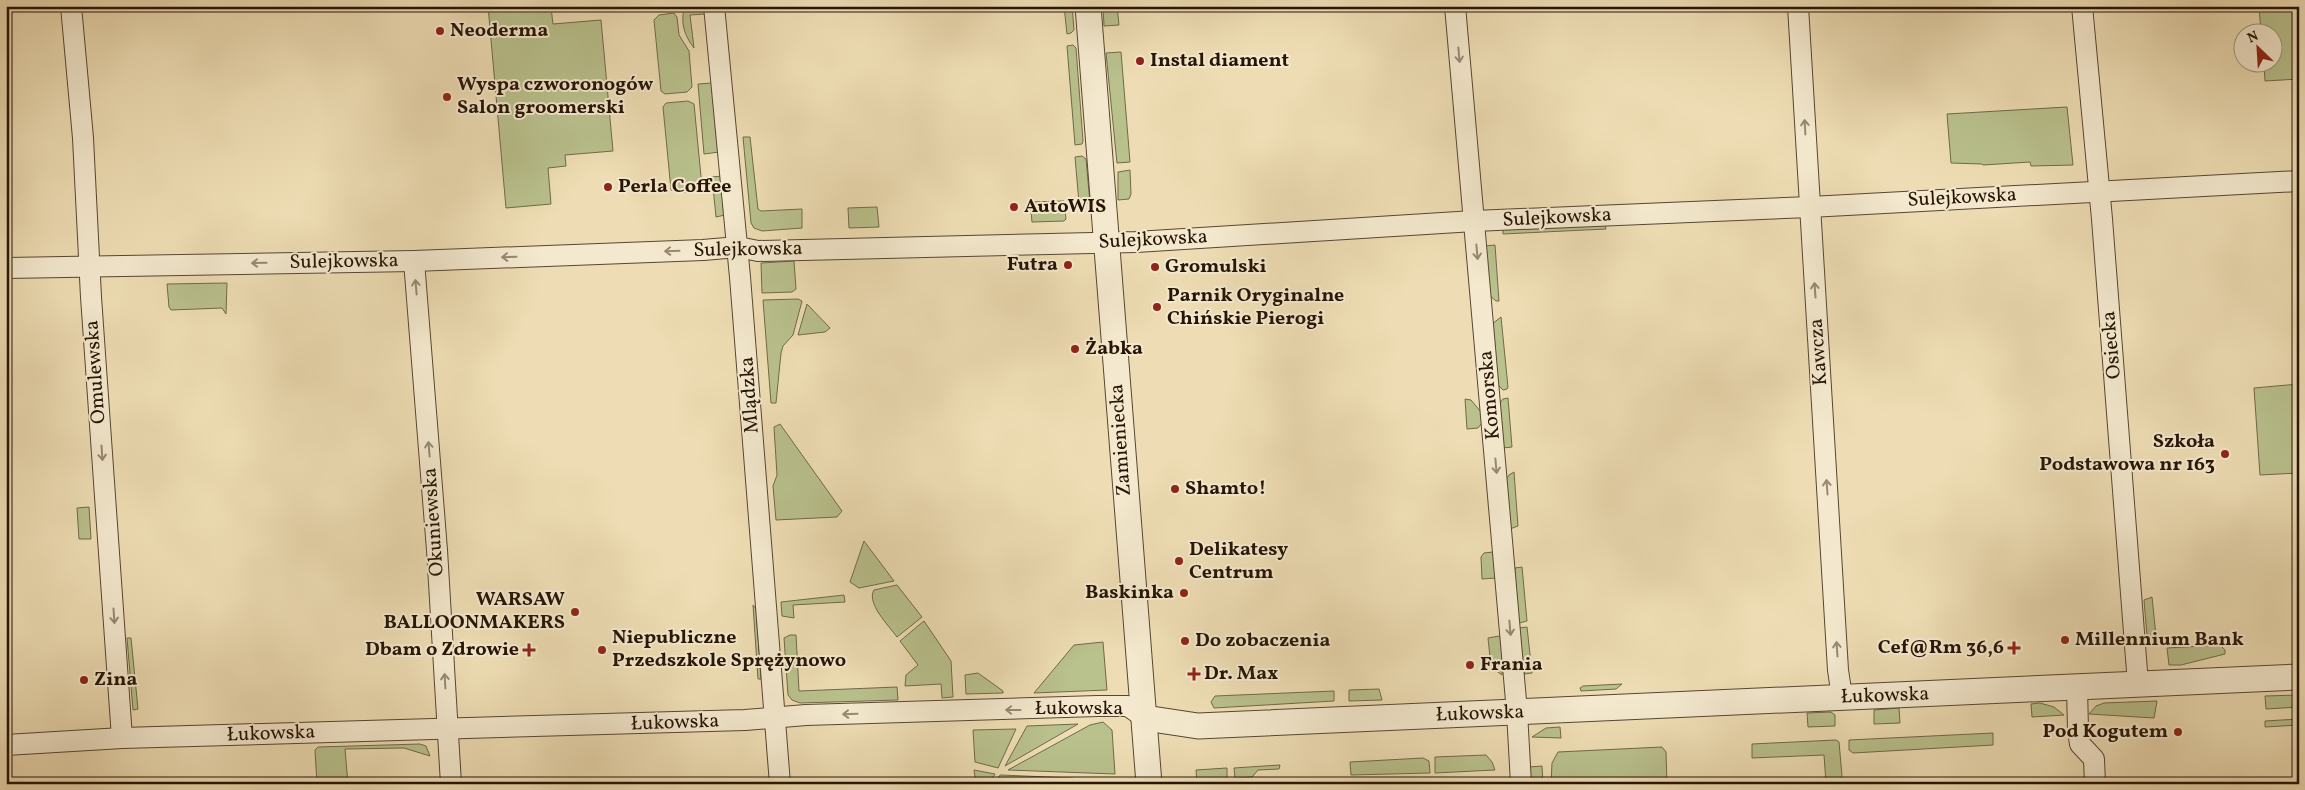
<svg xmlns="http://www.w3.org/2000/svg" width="2305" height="790" viewBox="0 0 2305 790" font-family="Vollkorn,serif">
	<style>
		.green { fill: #b9c18d; stroke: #706a49 }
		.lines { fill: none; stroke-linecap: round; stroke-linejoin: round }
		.minor-casing { stroke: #584631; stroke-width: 22 }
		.tertiary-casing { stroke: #584631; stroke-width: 27 }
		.minor { stroke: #f4e9ce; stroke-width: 20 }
		.tertiary { stroke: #f4e9ce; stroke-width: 25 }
		.oneway { stroke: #978974 }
		.poi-dot { fill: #8f2418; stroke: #f4e9ce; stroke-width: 2 }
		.labels { text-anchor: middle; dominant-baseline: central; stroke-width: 4; stroke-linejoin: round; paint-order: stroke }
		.poi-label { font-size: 20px; font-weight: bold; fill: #261405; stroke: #f4e9ce; text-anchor: start }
		.street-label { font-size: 20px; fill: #261405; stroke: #f4e9ce }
	</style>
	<rect width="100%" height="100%" fill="#eeddb4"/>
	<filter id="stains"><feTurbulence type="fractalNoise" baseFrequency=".004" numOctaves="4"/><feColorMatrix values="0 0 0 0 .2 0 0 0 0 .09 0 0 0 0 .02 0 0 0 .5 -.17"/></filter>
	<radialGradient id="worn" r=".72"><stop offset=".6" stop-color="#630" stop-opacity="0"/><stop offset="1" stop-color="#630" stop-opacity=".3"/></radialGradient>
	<g class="green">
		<polygon points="488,6 533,6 534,11 546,10 546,7 551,7 553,24 601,20 613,151 565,155 566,166 548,168 551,204 506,208"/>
		<path d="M685,6H704L705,14L690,15L694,48C684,35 680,22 685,6Z"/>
		<polygon points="1064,6 1072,6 1074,30 1071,33 1067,34"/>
		<polygon points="1103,6 1117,6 1119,25 1104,26"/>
		<polygon points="2259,6 2299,6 2299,79 2265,81 2264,63 2272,62 2272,32 2261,32"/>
		<polygon points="674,13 677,17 679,35 689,51 692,87 687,92 665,94 661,91 654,20 659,15"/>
		<polygon points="1073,45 1076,48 1083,141 1082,144 1075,145 1067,46"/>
		<polygon points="1121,52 1130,162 1117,163 1106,53"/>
		<polygon points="712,83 719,152 704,154 698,84"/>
		<path d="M688,101L694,104L702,187C695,192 679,194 671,190L663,107L666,103Z"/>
		<polygon points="2067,107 2073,165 2031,166 2030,162 1983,165 1982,164 1951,163 1947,114"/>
		<polygon points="743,137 750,137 758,209 761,211 802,209 802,228 762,231 754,228 751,223"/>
		<polygon points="1082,156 1086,159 1090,203 1079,203 1075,157"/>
		<polygon points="1130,170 1131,194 1129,199 1118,200 1118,172"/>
		<polygon points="722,176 725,215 716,217 712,177"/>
		<polygon points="1064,201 1066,219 1064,221 1032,222 1030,202"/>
		<polygon points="877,207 879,227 849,228 848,208"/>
		<polygon points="1605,225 1606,229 1503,234 1503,229"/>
		<polygon points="1495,245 1499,301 1496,301 1489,295 1485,246"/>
		<polygon points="794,261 796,289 792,292 762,293 761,263"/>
		<polygon points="227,283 226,314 222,308 171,310 169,307 167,284"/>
		<polygon points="798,299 802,301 793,335 783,346 781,353 776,403 771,403 763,300"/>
		<polygon points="807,304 830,328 825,332 798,335"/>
		<polygon points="1501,317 1508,387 1507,389 1503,390 1497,384 1492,324"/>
		<polygon points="2299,384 2299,473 2260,475 2254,388"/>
		<polygon points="1508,398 1512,447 1503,448 1498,406 1503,399"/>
		<polygon points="1465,399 1471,400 1481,412 1482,423 1478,428 1467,429"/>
		<polygon points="780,424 842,511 837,517 776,520 773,486 777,475 774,427"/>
		<polygon points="1514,472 1518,526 1510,529 1505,481 1509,475"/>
		<polygon points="89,507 91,539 79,539 77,508"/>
		<polygon points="864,541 894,581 859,588 850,582"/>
		<polygon points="1493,552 1496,578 1482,579 1481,557 1484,553"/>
		<polygon points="1522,567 1527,621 1519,623 1517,622 1515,568"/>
		<path d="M897,585L922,617L897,637C889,626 866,603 874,590Z"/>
		<polygon points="844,595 845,602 793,605 794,618 782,616 781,602"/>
		<polygon points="2152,597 2156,636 2149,638 2147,636 2144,600"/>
		<polygon points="753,605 756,609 761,679 758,679"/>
		<polygon points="924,621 951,661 953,697 942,698 941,684 905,686 906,675 918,665 900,641"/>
		<polygon points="1527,627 1532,673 1524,674 1519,628"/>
		<polygon points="790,635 796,635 799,691 897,687 898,700 800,703 792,700 788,695 784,638"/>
		<polygon points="1499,636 1502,640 1502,675 1491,667 1488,638"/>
		<polygon points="127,638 131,638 138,709 133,710"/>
		<polygon points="1103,642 1107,690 1034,693 1074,645"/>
		<polygon points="2220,645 2225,650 2225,654 2181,665 2169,665 2167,648"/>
		<polygon points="978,673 1003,691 1003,693 966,694 965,675"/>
		<polygon points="1622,684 1616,689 1581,691 1580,688 1583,686"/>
		<polygon points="1379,689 1382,700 1349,701 1349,690"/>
		<polygon points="1334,691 1334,701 1214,708 1211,702 1215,696"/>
		<polygon points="2299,695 2299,707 2266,709 2265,696"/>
		<polygon points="2157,701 2154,718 2089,714 2096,706 2104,703"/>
		<polygon points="2040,703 2054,707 2064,715 2032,717 2031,704"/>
		<polygon points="1899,708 1900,723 1874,724 1874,710"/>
		<polygon points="1831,712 1835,715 1835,726 1808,727 1807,713"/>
		<polygon points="2299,719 2299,725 2265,727 2265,721"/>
		<polygon points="1103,722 1112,730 1115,774 1008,770 1090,725"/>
		<polygon points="1078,724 1005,766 1027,726"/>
		<polygon points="1560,727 1561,738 1532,737 1546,728"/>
		<polygon points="1016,729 998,768 975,762 973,730"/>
		<polygon points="1993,733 1993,745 1853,753 1849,750 1849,740"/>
		<path d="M1836,740L1839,742L1842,776C1838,783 1833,783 1826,783L1824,755L1752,758V744Z"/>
		<polygon points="420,744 426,746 430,756 404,748 345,749 348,784 317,784 315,750 318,747"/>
		<polygon points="1662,747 1666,752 1667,784 1551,784 1552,763 1558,752"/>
		<polygon points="1486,755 1492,762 1495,770 1435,773 1435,757"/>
		<polygon points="1423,758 1429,761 1430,773 1351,775 1350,762"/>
		<polygon points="1280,765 1279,769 1258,770 1252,777 1235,778 1234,768"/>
		<polygon points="1542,766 1543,784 1531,784 1529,767"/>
		<polygon points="1227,768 1227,780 1197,783 1196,770"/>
		<polygon points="974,770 995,774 989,784 976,784"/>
		<polygon points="1000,775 1073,778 1080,784 995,784"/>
	</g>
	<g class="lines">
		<g class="minor-casing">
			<g id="minor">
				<polyline points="71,6 83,138 91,297 122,738"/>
				<polyline points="714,6 740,277 780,784"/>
				<polyline points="1455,6 1517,712 1521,784"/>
				<polyline points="1798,6 1838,670 1842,697"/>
				<polyline points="2082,6 2102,219 2138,684"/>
				<polyline points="414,261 437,550 451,784"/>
				<polyline points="6,268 414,261 703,250 738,247 758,251 1136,242 1474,221 1810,207 2299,181"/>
				<polyline points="2077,687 2078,730 2080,744 2094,759 2095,784"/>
				<polyline points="6,745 122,738 745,720 806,715 1098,706 1128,706 1145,718"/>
			</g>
		</g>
		<g class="tertiary-casing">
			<g id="tertiary">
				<polyline points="1088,6 1149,784"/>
				<polyline points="1145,718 1198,726 2299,677"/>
			</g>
		</g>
		<use href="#minor" class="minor"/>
		<use href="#tertiary" class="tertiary"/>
	</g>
	<defs><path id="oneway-shaft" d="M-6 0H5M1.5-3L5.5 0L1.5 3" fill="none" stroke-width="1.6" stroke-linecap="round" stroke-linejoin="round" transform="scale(1.25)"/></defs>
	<g class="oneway">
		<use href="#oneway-shaft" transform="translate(1459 55) rotate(85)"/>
		<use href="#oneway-shaft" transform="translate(1805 127) rotate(-93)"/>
		<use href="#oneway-shaft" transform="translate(672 251) rotate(178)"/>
		<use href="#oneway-shaft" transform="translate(1477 252) rotate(85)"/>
		<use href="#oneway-shaft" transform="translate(509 257) rotate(178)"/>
		<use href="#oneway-shaft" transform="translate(259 263) rotate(179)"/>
		<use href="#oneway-shaft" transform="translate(416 287) rotate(-95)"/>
		<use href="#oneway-shaft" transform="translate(1815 290) rotate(-94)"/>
		<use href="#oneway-shaft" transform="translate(429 449) rotate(-95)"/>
		<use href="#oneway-shaft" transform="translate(102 453) rotate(86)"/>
		<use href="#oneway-shaft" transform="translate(1496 466) rotate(85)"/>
		<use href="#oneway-shaft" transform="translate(1827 487) rotate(-94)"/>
		<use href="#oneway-shaft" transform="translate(114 616) rotate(86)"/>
		<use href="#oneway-shaft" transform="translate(1510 628) rotate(85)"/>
		<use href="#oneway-shaft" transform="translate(1837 649) rotate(-94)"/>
		<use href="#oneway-shaft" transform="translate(445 681) rotate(-93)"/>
		<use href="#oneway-shaft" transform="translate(1013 710) rotate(180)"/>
		<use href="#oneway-shaft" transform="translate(850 714) rotate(178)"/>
	</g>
	<g class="poi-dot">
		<circle cx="440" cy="31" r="5"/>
		<circle cx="1140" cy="61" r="5"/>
		<circle cx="447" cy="97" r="5"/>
		<circle cx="608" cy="187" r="5"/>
		<circle cx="1014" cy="207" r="5"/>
		<circle cx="1068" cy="265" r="5"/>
		<circle cx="1155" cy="267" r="5"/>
		<circle cx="1157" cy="307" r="5"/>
		<circle cx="1075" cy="349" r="5"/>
		<circle cx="2225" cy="454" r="5"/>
		<circle cx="1175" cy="489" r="5"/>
		<circle cx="1179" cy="561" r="5"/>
		<circle cx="1184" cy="593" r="5"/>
		<circle cx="575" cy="612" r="5"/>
		<circle cx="2065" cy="640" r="5"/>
		<circle cx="1185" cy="641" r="5"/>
		<path d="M2011.5 640.5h5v5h5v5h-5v5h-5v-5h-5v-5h5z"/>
		<path d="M526.5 642.5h5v5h5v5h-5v5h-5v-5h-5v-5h5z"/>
		<circle cx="602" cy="650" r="5"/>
		<circle cx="1470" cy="665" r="5"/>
		<path d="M1191.5 666.5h5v5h5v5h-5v5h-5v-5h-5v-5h5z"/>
		<circle cx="84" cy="680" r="5"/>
		<circle cx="2178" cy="732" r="5"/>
	</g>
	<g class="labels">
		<g class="poi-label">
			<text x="450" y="31">Neoderma</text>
			<text x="1150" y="61">Instal diament</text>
			<text x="457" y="85">Wyspa czworonogów<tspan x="457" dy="23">Salon groomerski</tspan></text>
			<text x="618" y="187">Perla Coffee</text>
			<text x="1024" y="207">AutoWIS</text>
			<text x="1058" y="265" text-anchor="end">Futra</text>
			<text x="1165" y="267">Gromulski</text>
			<text x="1167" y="296">Parnik Oryginalne<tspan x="1167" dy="23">Chińskie Pierogi</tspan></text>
			<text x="1085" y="349">Żabka</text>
			<text x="2215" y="442" text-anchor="end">Szkoła<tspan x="2215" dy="23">Podstawowa nr 163</tspan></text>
			<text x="1185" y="489">Shamto!</text>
			<text x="1189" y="550">Delikatesy<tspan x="1189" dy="23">Centrum</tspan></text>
			<text x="1174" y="593" text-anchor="end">Baskinka</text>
			<text x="565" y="600" text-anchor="end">WARSAW<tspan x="565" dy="23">BALLOONMAKERS</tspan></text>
			<text x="612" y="638">Niepubliczne<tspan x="612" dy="23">Przedszkole Sprężynowo</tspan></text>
			<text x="2075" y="640">Millennium Bank</text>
			<text x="1195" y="641">Do zobaczenia</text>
			<text x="2004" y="648" text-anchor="end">Cef@Rm 36,6</text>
			<text x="519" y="650" text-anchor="end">Dbam o Zdrowie</text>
			<text x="1480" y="665">Frania</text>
			<text x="1204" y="674">Dr. Max</text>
			<text x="94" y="680">Zina</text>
			<text x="2168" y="732" text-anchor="end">Pod Kogutem</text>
		</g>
		<g class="street-label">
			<text transform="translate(1962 198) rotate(-3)">Sulejkowska</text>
			<text transform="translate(1557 218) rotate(-3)">Sulejkowska</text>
			<text transform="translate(1153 240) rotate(-3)">Sulejkowska</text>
			<text transform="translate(748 250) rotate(-1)">Sulejkowska</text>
			<text transform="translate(344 262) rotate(-1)">Sulejkowska</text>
			<text transform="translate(2112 345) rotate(-95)">Osiecka</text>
			<text transform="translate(1819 352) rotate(-94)">Kawcza</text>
			<text transform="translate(96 372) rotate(-94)">Omulewska</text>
			<text transform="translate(750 395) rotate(-94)">Mlądzka</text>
			<text transform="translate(1490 395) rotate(-95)">Komorska</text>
			<text transform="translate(1121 440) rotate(-94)">Zamieniecka</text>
			<text transform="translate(434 522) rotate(-94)">Okuniewska</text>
			<text transform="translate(1885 696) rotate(-2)">Łukowska</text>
			<text x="1079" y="709">Łukowska</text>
			<text transform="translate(1480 714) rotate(-2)">Łukowska</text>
			<text transform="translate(675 723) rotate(-2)">Łukowska</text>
			<text transform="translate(271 734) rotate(-2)">Łukowska</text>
		</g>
	</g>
	<rect width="2305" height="790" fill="none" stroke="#eeddb4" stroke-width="25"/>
	<rect x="8" y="8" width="2290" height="775" fill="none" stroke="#261405" stroke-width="2.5"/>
	<rect x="12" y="12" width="2280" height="765" fill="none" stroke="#261405"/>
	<g transform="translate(2258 48) rotate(335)"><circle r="24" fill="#f4e9ce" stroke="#a2947e"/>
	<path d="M0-4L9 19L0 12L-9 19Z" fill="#8f2418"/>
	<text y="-8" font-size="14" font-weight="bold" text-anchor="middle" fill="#261405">N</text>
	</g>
	<rect width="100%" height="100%" filter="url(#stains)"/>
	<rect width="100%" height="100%" fill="url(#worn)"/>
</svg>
